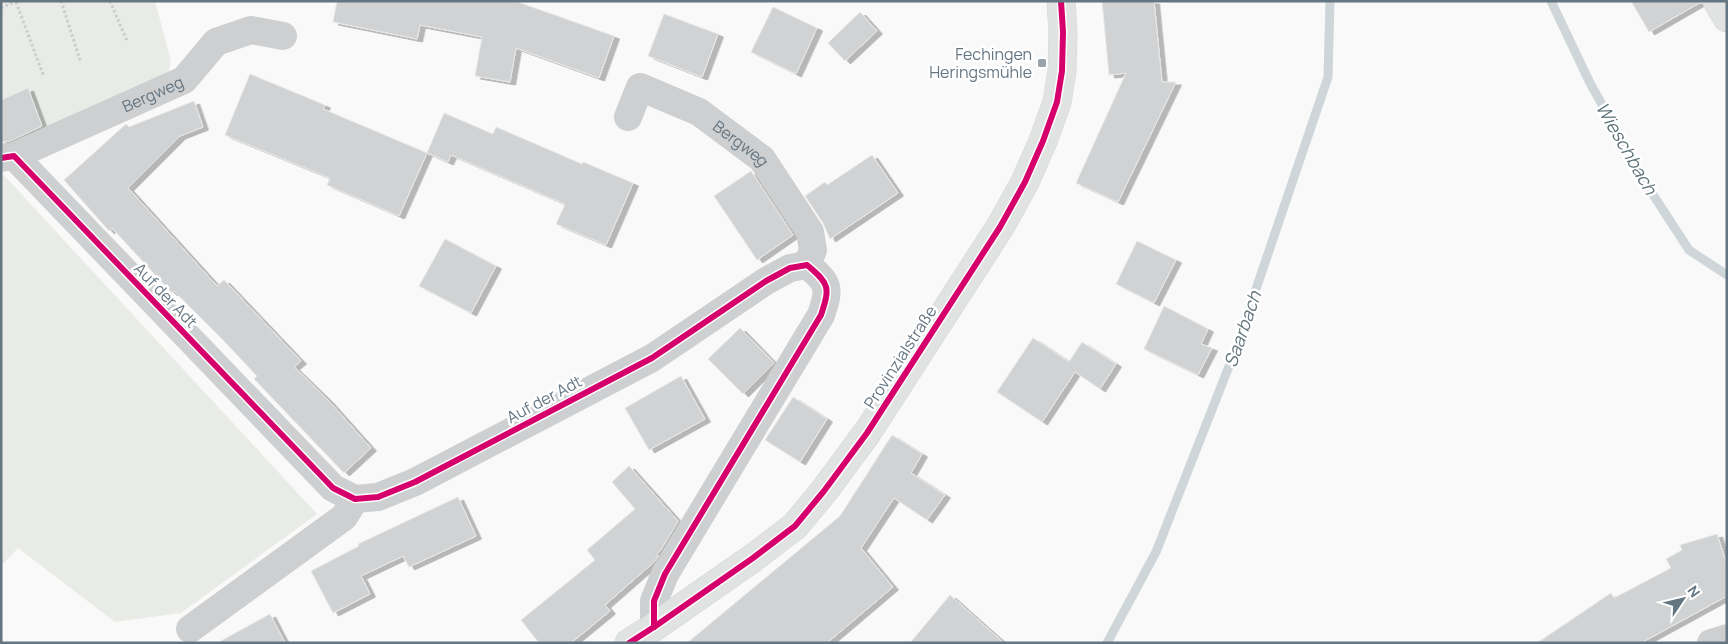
<svg xmlns="http://www.w3.org/2000/svg" width="1728" height="644" viewBox="0 0 1728 644" font-family="Manrope,sans-serif">
	<style>
		.green { fill: #e8ebe6 }
		.lines { fill: none; stroke-linecap: round; stroke-linejoin: round }
		.stream { stroke: #ced6d9; stroke-width: 9 }
		.building { fill: #d0d2d3; stroke: #e8e8e8; filter: url(#shadow) }
		.major-casing { stroke: #d5d6d7; stroke-width: 29 }
		.path { stroke: #cbcccd; stroke-width: 3; stroke-dasharray: 2.5 2.5; stroke-linecap: butt }
		.minor { stroke: #cecfd0; stroke-width: 28 }
		.major { stroke: #e1e2e2; stroke-width: 28 }
		.cycleway-casing { stroke: #fff; stroke-width: 9 }
		.cycleway { stroke: #d6006c; stroke-width: 6 }
		.poi-dot { fill: #99a4ac; stroke: #fff; stroke-width: 2 }
		.labels { text-anchor: middle; dominant-baseline: central; stroke-width: 5; stroke-linejoin: round; paint-order: stroke }
		.poi-label { font-size: 16px; fill: #657683; stroke: #fff; text-anchor: end }
		.street-label { font-size: 16px; fill: #657683; stroke: #fff }
		.water-label { font-size: 18px; font-style: italic; fill: #60757c; stroke: #fff }
	</style>
	<defs>
		<filter id="shadow"><feDropShadow dx="5.5" dy="3" stdDeviation="0" flood-color="#0004"/></filter>
	</defs>
	<rect width="100%" height="100%" fill="#f9f9f9"/>
	<g class="green">
		<polygon points="1,1 155,1 171,61 167,79 7,146 1,143"/>
		<polygon points="1,172 317,514 181,613 115,622 18,548 1,566"/>
	</g>
	<g class="lines">
		<g class="stream">
			<polyline points="1551,1 1590,83 1650,190 1689,250 1727,275"/>
			<polyline points="1107,643 1156,552 1235,351 1328,77 1330,1"/>
		</g>
	</g>
	<g class="building">
		<polygon points="337,1 515,1 614,36 599,78 516,48 510,82 475,76 482,37 420,25 417,39 333,22"/>
		<polygon points="1102,1 1154,1 1162,82 1176,82 1118,202 1076,183 1126,73 1109,75"/>
		<polygon points="1631,1 1701,1 1701,2 1649,32"/>
		<polygon points="773,7 817,28 796,74 751,52"/>
		<polygon points="860,12 877,31 845,61 828,43"/>
		<polygon points="664,14 718,34 702,77 648,56"/>
		<polygon points="250,74 325,105 323,109 427,153 399,216 327,185 330,178 225,135"/>
		<polygon points="28,88 42,126 10,141 1,142 1,100"/>
		<polygon points="194,101 203,127 180,136 128,188 217,286 224,280 301,361 294,367 328,400 371,448 344,473 254,379 257,376 220,337 174,291 172,293 112,228 109,231 64,180 126,124 129,127"/>
		<polygon points="444,113 493,134 496,127 582,164 583,162 633,183 606,245 556,224 565,204 451,155 448,162 427,153"/>
		<polygon points="872,155 898,193 830,239 823,223 805,196 825,182 827,185"/>
		<polygon points="751,171 793,235 757,260 714,196"/>
		<polygon points="445,239 496,266 471,313 419,286"/>
		<polygon points="1137,241 1176,260 1154,303 1116,284"/>
		<polygon points="1164,306 1208,329 1201,344 1212,348 1198,375 1144,349"/>
		<polygon points="740,328 774,363 743,394 708,359"/>
		<polygon points="1033,338 1069,362 1082,342 1116,364 1100,389 1075,372 1042,422 997,392"/>
		<polygon points="681,376 705,419 649,450 625,408"/>
		<polygon points="793,397 827,419 800,462 765,440"/>
		<polygon points="892,435 922,454 911,473 945,495 927,520 894,498 861,548 893,587 827,643 687,643 840,516"/>
		<polygon points="629,466 678,521 662,548 657,554 658,556 654,562 605,605 610,611 571,643 539,643 521,620 595,560 587,550 635,509 612,482"/>
		<polygon points="458,497 476,536 409,567 403,556 361,576 370,594 333,613 311,571 359,546 358,544"/>
		<polygon points="1717,534 1727,565 1727,596 1641,643 1537,643 1611,593 1614,598 1671,568 1666,559 1682,550 1680,545"/>
		<polygon points="950,595 1004,643 910,643"/>
		<polygon points="270,614 285,643 217,643"/>
	</g>
	<g class="lines">
		<g class="major-casing">
			<g id="major">
				<polyline points="1717,1 1727,18"/>
				<polyline points="629,643 654,627 753,558 795,526 824,491 867,433 1000,227 1025,182 1043,141 1057,102 1062,71 1063,32 1061,1"/>
			</g>
		</g>
		<g class="path">
			<polyline points="61,1 81,63"/>
			<polyline points="110,1 127,41"/>
			<polyline points="16,2 44,77"/>
			<polyline points="1,8 17,1"/>
		</g>
		<g class="minor">
			<path id="s1" d="M628,117L640,87L699,112L762,159L810,232L813,250L807,265"/>
			<path id="s2" d="M14,156L184,80L216,42L251,30L283,36"/>
			<path d="M1,158L14,156L333,488L355,499L378,497L415,482L652,358L766,281L790,268L807,265C830,284 830,288 821,315L665,574L654,601V627"/>
			<polyline points="190,629 344,517 355,499"/>
			<polyline points="1711,643 1727,638"/>
		</g>
		<use href="#major" class="major"/>
		<g class="cycleway-casing">
			<g id="cycleway">
				<path d="M1,158L14,156L333,488L355,499L378,497L415,482L652,358L766,281L790,268L807,265C830,284 830,288 821,315L665,574L654,601V627"/>
				<polyline points="629,643 654,627 753,558 795,526 824,491 867,433 1000,227 1025,182 1043,141 1057,102 1062,71 1063,32 1061,1"/>
			</g>
		</g>
		<use href="#cycleway" class="cycleway"/>
	</g>
	<rect class="poi-dot" x="1037" y="58" width="10" height="10" rx="2.5"/>
	<g class="labels">
		<g class="poi-label">
			<text x="1032" y="54">Fechingen<tspan x="1032" dy="18">Heringsmühle</tspan></text>
		</g>
		<g class="street-label">
			<text stroke="none"><textPath href="#s2" startOffset="152">Bergweg</textPath></text>
			<text stroke="none"><textPath href="#s1" startOffset="149">Bergweg</textPath></text>
			<text transform="translate(166 295) rotate(46)">Auf der Adt</text>
			<text transform="translate(900 357) rotate(-57)">Provinzialstraße</text>
			<text transform="translate(544 399) rotate(-28)">Auf der Adt</text>
		</g>
		<g class="water-label">
			<text transform="translate(1627 148) rotate(60)">Wieschbach</text>
			<text transform="translate(1242 329) rotate(-71)">Saarbach</text>
		</g>
	</g>
	<rect width="1728" height="644" fill="none" stroke="#657683" stroke-width="5"/>
	<g transform="translate(1683 599) rotate(55)" stroke="#ffffff" stroke-width="4" paint-order="stroke">
	<path d="M0-4L9 19L0 12L-9 19Z" fill="#657683"/>
	<text y="-8" font-size="14" font-weight="bold" text-anchor="middle" fill="#657683">N</text>
	</g>
</svg>
